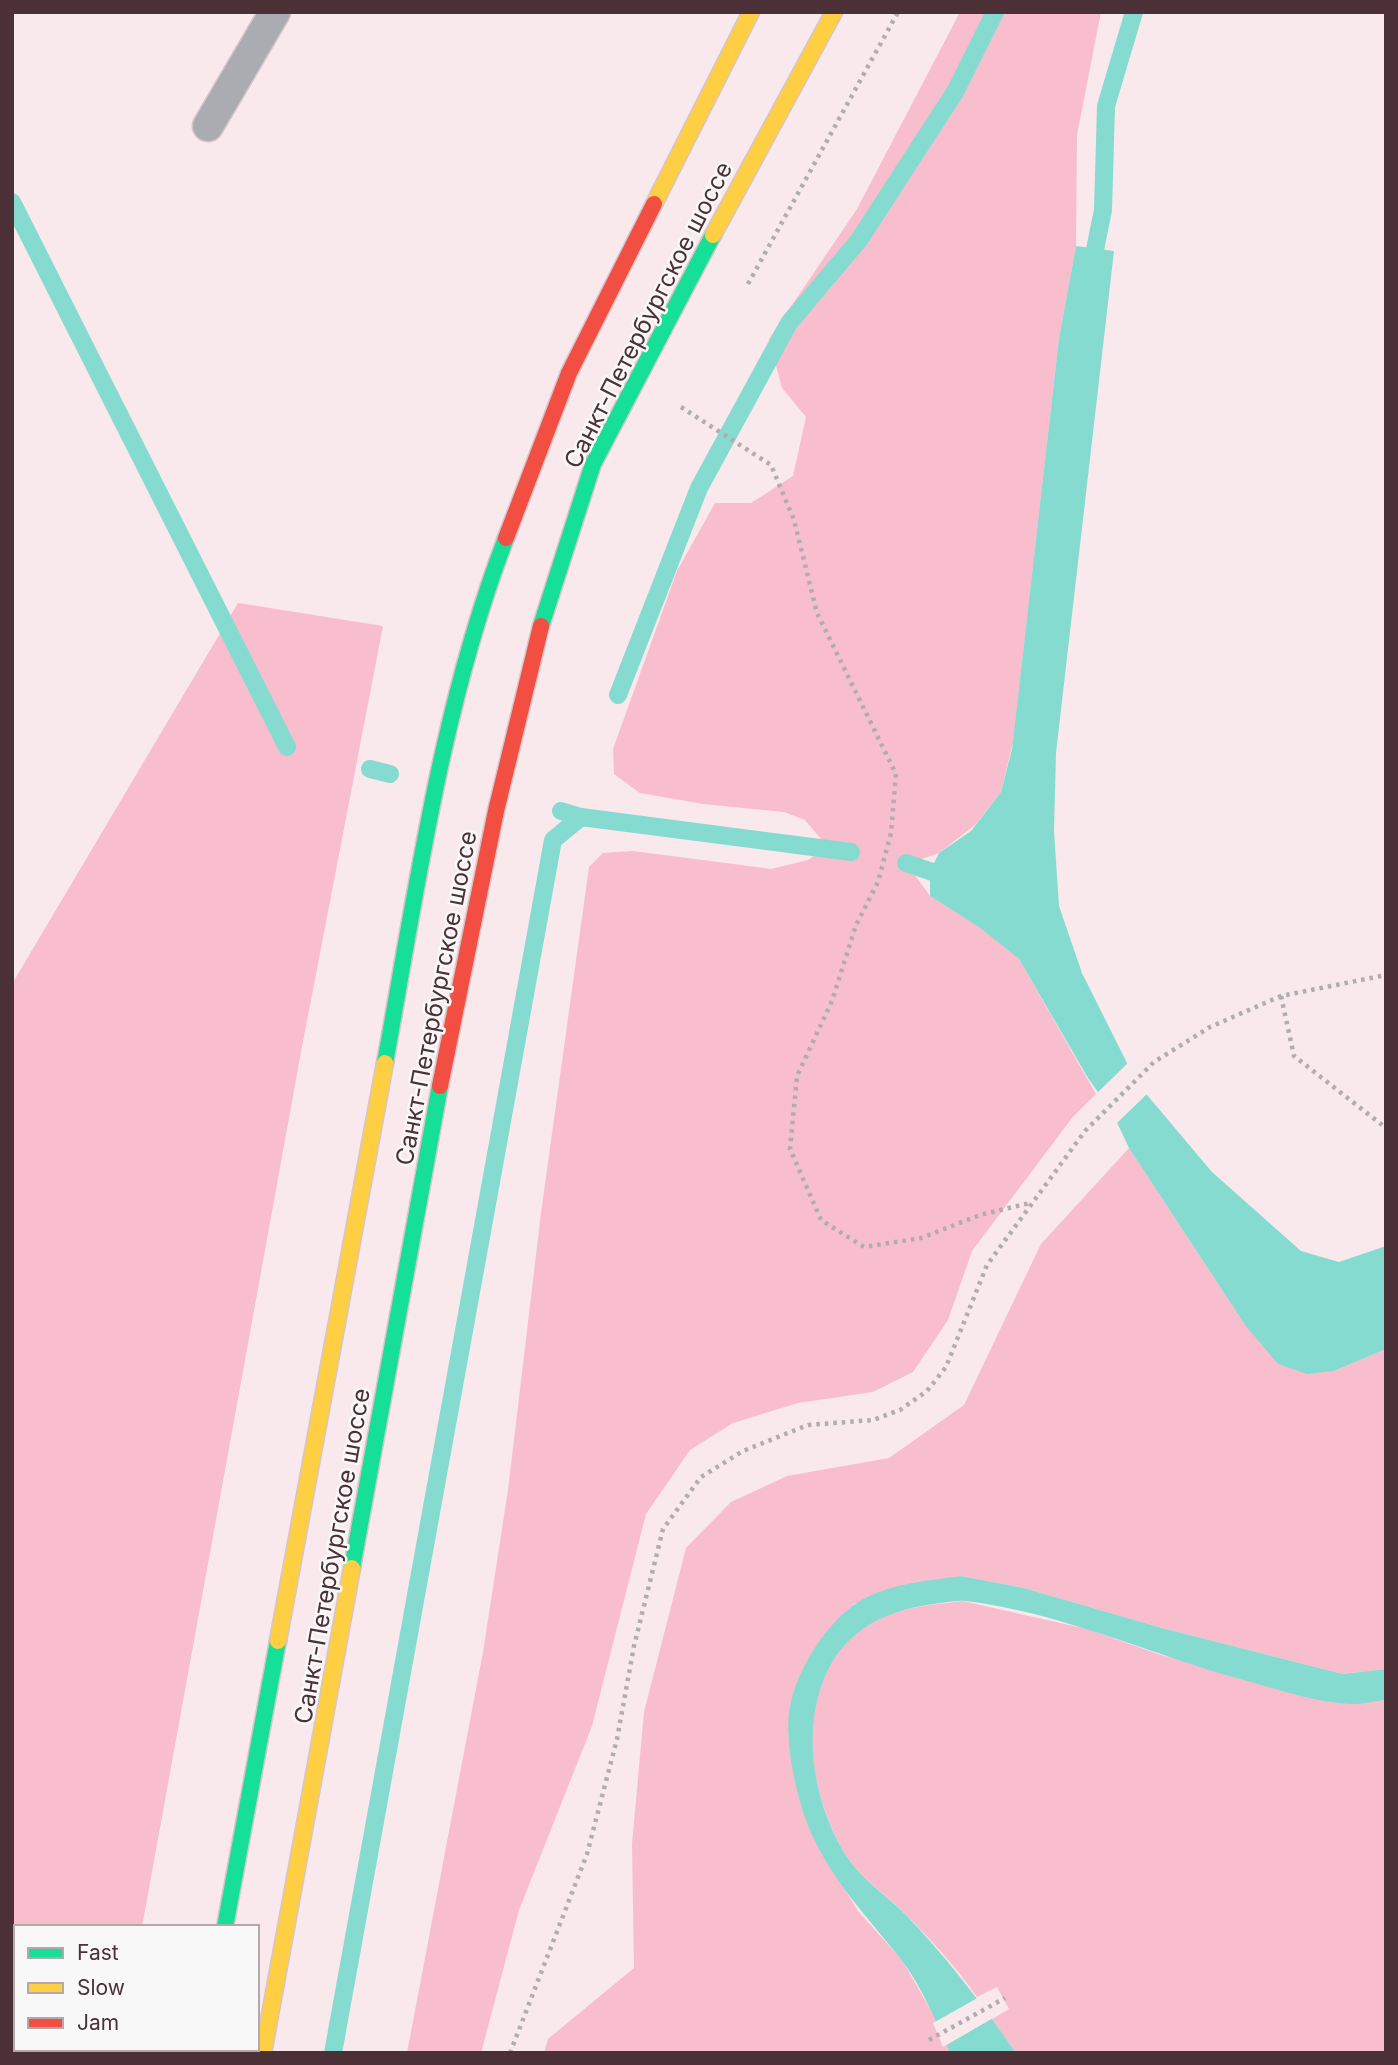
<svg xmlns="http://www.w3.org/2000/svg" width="1398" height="2065" viewBox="0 0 1398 2065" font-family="Inter,sans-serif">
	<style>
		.forest { fill: #f9becd }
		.water { fill: #86dbd1 }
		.pier { fill: #f9e8ec }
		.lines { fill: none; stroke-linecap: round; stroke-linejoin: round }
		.stream { stroke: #86dbd1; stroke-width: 18 }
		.lane-casing { stroke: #d5c5c9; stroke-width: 33 }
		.fast-casing { stroke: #d5c5c9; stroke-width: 19 }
		.slow-casing { stroke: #d5c5c9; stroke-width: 19 }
		.jam-casing { stroke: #d5c5c9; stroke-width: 19 }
		.path { stroke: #afadb1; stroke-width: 4.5; stroke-dasharray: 3.5 5; stroke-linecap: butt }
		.lane { stroke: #abacb1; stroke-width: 30 }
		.fast { stroke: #16e098; stroke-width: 16 }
		.slow { stroke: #ffcf43; stroke-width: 16 }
		.jam { stroke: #f24e42; stroke-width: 16 }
		.labels { text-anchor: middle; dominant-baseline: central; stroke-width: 5; stroke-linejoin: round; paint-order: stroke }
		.street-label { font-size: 24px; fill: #4b3037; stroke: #f8f8f8 }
	</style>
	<rect width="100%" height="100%" fill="#f9e8ec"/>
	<g class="forest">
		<polygon points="960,12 1101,12 1077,135 1076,246 1059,338 1013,742 1001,792 975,825 939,853 907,864 930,896 980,927 1019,959 1096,1094 1072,1118 972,1251 948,1320 913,1372 873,1392 798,1403 733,1423 690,1450 646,1514 592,1726 519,1910 481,2053 407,2053 483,1652 508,1490 541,1213 589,867 603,853 633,851 771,869 808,860 828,847 805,820 784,812 703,804 640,793 614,774 613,749 677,571 715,503 751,503 793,476 806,417 782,388 769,339 857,209"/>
		<polygon points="238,603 383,626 301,1052 142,1927 16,1927 16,2049 119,2049 119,2053 12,2053 12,984"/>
		<polygon points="1129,1148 1245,1325 1334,1371 1386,1349 1386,1669 1343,1674 1162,1628 1024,1588 961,1576 854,1604 788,1736 796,1780 813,1837 858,1911 902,1960 937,2021 950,2053 544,2053 548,2039 634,1968 632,1844 644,1712 686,1548 731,1502 787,1476 889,1458 964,1405 1041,1244"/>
		<path d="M963,1601L1087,1629L1161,1655L1350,1704L1386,1700V2053H1016L992,2019L1009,2009L997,1987L977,1997C955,1965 925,1933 896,1905C881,1891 858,1875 847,1857C806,1792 790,1680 861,1628C888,1608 931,1605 963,1601Z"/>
	</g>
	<g class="water">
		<polygon points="1076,246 1114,251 1056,753 1054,831 1059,906 1082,973 1137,1083 1212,1172 1301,1251 1339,1262 1386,1246 1386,1349 1334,1371 1307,1374 1278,1364 1245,1325 1129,1148 1112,1112 1088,1078 1019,959 979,927 930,896 930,871 939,853 971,831 1001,792 1012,749 1059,338"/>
		<path d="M961,1576L1024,1588L1162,1628L1343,1674L1386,1669V1700C1374,1701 1361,1705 1349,1704C1316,1702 1282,1691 1251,1682C1156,1657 1064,1613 966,1601C956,1600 944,1603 934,1604C879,1611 837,1635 820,1690C803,1744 817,1810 847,1857C862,1880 889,1897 907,1916C948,1959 983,2005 1016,2053H950C936,2021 921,1985 900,1958C869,1919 835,1884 813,1837C798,1806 783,1742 790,1707C796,1672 824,1626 854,1605C883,1584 926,1581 961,1576Z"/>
	</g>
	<g class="pier">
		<polygon points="1130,1061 1149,1092 1115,1125 1095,1095"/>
		<polygon points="981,1996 995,2017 943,2047 933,2023"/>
	</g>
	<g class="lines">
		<g class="stream">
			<polyline points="12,202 287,747"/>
			<polyline points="1091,269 1103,210 1106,106 1134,12"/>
			<polyline points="618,695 699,488 789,323 859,240 955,92 995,12"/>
			<polyline points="370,769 390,774"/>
			<polyline points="561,811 581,817 851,852"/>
			<polyline points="906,863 953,879"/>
			<polyline points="333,2053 553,840 581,817"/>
		</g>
		<g class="lane-casing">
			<polyline id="lane" points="208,126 275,12"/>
		</g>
		<g class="fast-casing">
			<g id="fast">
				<polyline points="541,626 593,464 713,235"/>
				<path d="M385,1063C417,887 442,705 506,538"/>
				<polyline points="352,1568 440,1086"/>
				<polyline points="225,1927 278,1641"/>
			</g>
		</g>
		<g class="slow-casing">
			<g id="slow">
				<polyline points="654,204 751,12"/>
				<polyline points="713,235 834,12"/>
				<polyline points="278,1641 385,1063"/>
				<polyline points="263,2053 352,1568"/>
			</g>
		</g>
		<g class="jam-casing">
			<g id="jam">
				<polyline points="506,538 569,373 654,204"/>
				<polyline points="440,1086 496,811 541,626"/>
				<polyline points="202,2053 203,2049"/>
			</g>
		</g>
		<g class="path">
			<polyline points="748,284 898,12"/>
			<polyline points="681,407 771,465 794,520 817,613 896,774 891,833 878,882 856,925 832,1001 797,1076 790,1149 821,1220 864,1247 921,1238 980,1215 1030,1203"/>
			<polyline points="1281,996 1294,1056 1386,1128"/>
			<polyline points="929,2040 1005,1998"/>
			<polyline points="510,2053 587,1854 617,1739 634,1646 663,1529 701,1477 743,1451 808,1425 873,1420 900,1410 927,1391 946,1367 987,1265 1085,1131 1154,1062 1210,1027 1281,996 1386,975"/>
		</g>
		<use href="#lane" class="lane"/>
		<use href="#fast" class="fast"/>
		<use href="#slow" class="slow"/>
		<use href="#jam" class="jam"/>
	</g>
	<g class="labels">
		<g class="street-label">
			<text transform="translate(648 315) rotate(-63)">Санкт-Петербургское шоссе</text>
			<text transform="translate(436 998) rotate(-79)">Санкт-Петербургское шоссе</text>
			<text transform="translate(332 1556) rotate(-80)">Санкт-Петербургское шоссе</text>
		</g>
	</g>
	<rect width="1398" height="2065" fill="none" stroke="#4b3037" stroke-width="28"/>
	<rect x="14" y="1925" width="245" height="126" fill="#f8f8f8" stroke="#b3a8ab" stroke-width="2"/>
	<rect x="28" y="1948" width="35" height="10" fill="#16e098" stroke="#b3a8ab" stroke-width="2"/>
	<text x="77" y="1960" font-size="21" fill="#4b3037">Fast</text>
	<rect x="28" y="1983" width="35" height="10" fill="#ffcf43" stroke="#b3a8ab" stroke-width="2"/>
	<text x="77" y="1995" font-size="21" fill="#4b3037">Slow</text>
	<rect x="28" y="2018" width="35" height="10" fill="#f24e42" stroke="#b3a8ab" stroke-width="2"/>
	<text x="77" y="2030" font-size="21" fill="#4b3037">Jam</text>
</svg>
